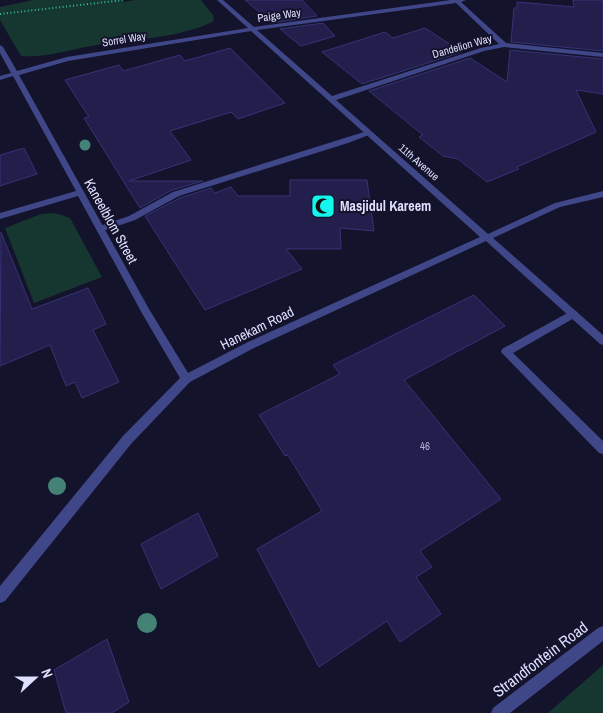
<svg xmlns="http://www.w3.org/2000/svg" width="603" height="713" viewBox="0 0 603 713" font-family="'Archivo Narrow',sans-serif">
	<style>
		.green { fill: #163630 }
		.building { fill: #221f4c; stroke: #373277 }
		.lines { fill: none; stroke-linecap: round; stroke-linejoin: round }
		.path { stroke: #36baa0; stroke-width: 2; stroke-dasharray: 1 2.5; stroke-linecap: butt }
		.lane { fill: #404789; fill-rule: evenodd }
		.street { fill: #404789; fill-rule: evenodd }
		.tree { fill: #448275 }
		.labels { text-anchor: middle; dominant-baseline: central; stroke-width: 4; stroke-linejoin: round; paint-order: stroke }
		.far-street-label { font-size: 11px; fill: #dfdffe; stroke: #14132c }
		.number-label { font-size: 11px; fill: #b0afd2 }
		.poi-label { font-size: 14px; font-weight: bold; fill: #dfdffe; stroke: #14132c; text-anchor: start }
		.street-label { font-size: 14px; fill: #dfdffe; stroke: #14132c }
		.near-street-label { font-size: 16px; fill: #dfdffe; stroke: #14132c }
	</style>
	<rect width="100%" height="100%" fill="#14132c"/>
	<g class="green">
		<path d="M33,0H121L124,2L135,0H201L213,15L214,21C179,39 135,38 97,45C71,49 47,58 21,56L0,20V7Z"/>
		<polygon points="55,213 70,218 102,277 34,303 5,228 41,214"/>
		<polygon points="603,665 603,713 548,713"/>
	</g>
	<g class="building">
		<polygon points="245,0 302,0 317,16 272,23"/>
		<polygon points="573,0 603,0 603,51 511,42 514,8 517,8 517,2 574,7"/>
		<polygon points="323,23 335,36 301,46 280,29"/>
		<polygon points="425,28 462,52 362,84 322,52 385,32 393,38"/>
		<polygon points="230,48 285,103 238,119 231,112 170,131 191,160 129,181 203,181 172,190 140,208 84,118 89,117 65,80 119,65 123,71 180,55 185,61"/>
		<polygon points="510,50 603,59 603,94 576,90 596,132 517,167 519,169 487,182 458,159 443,156 419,137 423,135 369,91 470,58 507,82"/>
		<polygon points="24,148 37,174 0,186 0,155"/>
		<polygon points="290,180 367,180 374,231 340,228 341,249 286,249 302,269 205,310 145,216 180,198 211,188 215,193 231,187 238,196 290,196"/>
		<polygon points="1,232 32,309 88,288 106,324 93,330 119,382 82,398 75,382 66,386 50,345 0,366"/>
		<polygon points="474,295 505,326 404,380 501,499 420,551 432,567 416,577 441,614 400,642 387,621 319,667 257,549 322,511 288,455 285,456 259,415 340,374 333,365"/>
		<polygon points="198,513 218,556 161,589 141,544"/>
		<polygon points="107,639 129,702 112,713 66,713 54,670"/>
	</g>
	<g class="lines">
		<polyline class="path" points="0,14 124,0"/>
		<g class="lane">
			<polygon points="367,131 374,133 348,143 179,196 135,220 100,232 96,229 97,227 129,216 173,192"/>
			<polygon points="573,310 576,311 578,314 576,317 513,353 603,441 603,454 599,453 501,352 502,349"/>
		</g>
		<g class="street">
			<path d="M217,0H223L254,27L451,0H466L461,2L506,43L603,53V57L504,47L484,51L336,100L488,234L555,203L603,191V197L560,207L493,238L603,335V345L600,344L486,241L254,348L190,382L131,444L5,601L0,603V586L123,436L180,378L143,315L78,196L0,219V213L76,191L13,76L0,80V76L11,73L0,53V45L3,47L17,71L67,57L248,28ZM456,3L499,44L481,48L332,96L257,30ZM251,31L480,237L248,342L188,373L149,309L19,75L68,61Z"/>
			<polygon points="603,626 603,641 510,713 491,713 493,708 598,628"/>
		</g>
	</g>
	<g class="tree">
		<circle cx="85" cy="145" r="5.5"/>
		<circle cx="57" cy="486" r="9"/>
		<circle cx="147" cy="623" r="10"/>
	</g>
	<defs>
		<g id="mosque-square" transform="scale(1.25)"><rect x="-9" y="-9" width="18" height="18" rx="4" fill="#12f6ee" stroke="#14132c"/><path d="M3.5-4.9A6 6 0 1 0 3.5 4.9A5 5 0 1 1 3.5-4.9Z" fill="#111"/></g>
	</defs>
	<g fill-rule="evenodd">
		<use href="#mosque-square" x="323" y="206"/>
	</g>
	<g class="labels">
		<g class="far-street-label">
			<text transform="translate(279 15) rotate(-8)">Paige Way</text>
			<text transform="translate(124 39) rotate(-9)">Sorrel Way</text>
			<text transform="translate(462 46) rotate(-16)">Dandelion Way</text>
			<text transform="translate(419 162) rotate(41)">11th Avenue</text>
		</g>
		<g class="number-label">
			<text x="425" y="446">46</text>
		</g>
		<g class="poi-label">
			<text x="340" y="206">Masjidul Kareem</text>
		</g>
		<g class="street-label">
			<text transform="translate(111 221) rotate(61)">Kaneelblom Street</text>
			<text transform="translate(257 328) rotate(-26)">Hanekam Road</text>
		</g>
		<g class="near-street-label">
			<text transform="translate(540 659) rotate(-37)">Strandfontein Road</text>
		</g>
	</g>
	<g transform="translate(35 678) rotate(69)" stroke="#14132c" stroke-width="4" paint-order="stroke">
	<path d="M0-4L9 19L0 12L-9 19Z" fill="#dfdffe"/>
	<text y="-8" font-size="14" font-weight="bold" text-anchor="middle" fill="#dfdffe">N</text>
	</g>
</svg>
